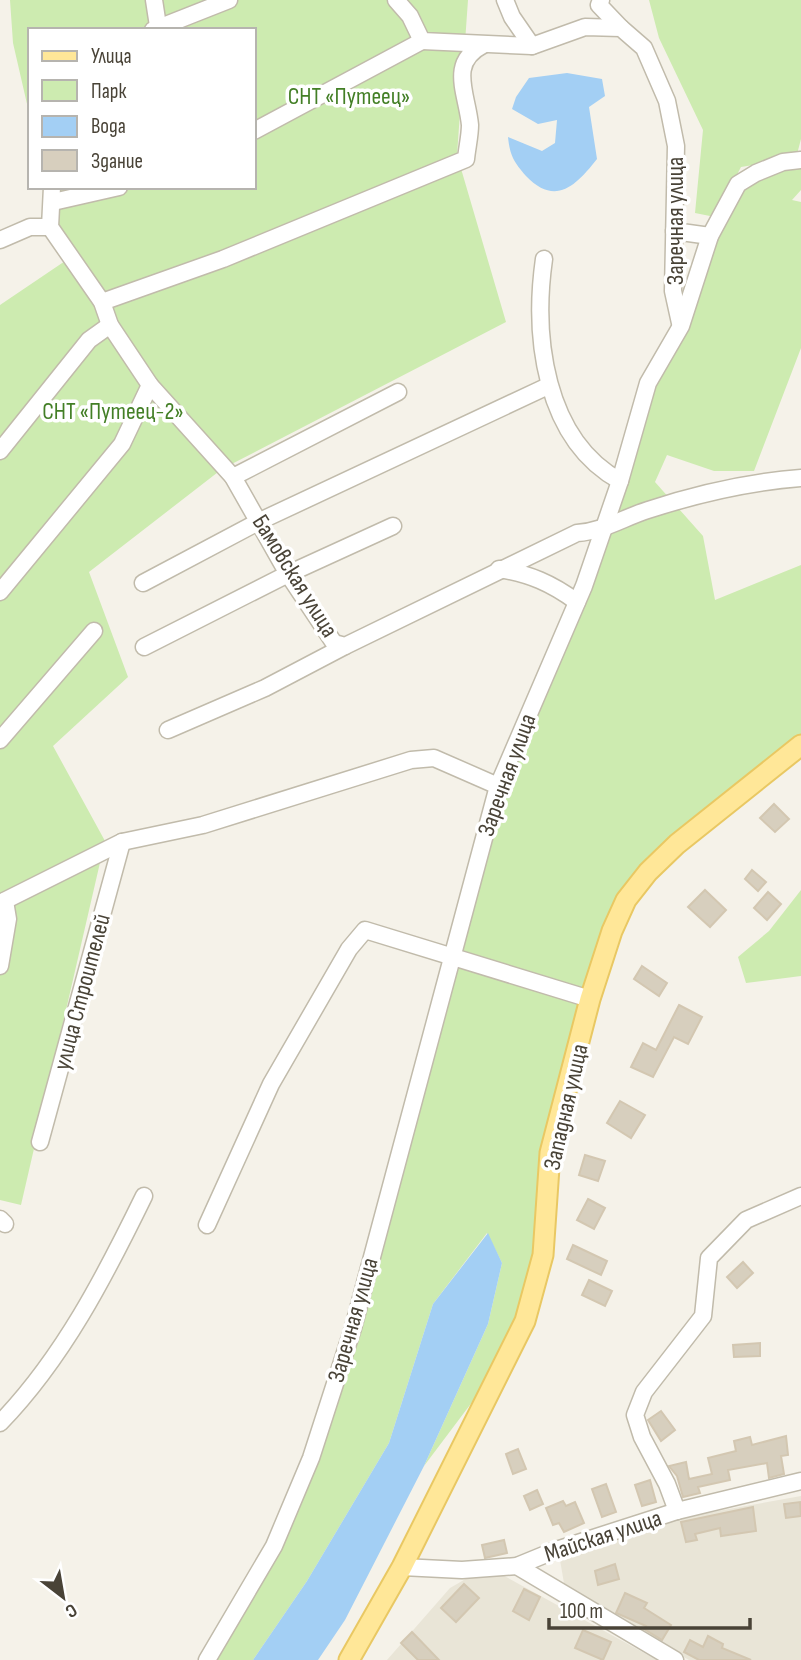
<svg xmlns="http://www.w3.org/2000/svg" width="801" height="1660" viewBox="0 0 801 1660" font-family="'Sofia Sans Condensed',sans-serif">
	<style>
		.residential { fill: #e9e5d7 }
		.green { fill: #cdebb0 }
		.water { fill: #a3cff4 }
		.building { fill: #d7cfbe; stroke: #d3c7b1; stroke-width: 2 }
		.lines { fill: none; stroke-linecap: round; stroke-linejoin: round }
		.minor-casing { stroke: #c1bbab; stroke-width: 19 }
		.major-casing { stroke: #e9c863; stroke-width: 23 }
		.minor { stroke: #fff; stroke-width: 16 }
		.major { stroke: #ffe798; stroke-width: 19 }
		.labels { text-anchor: middle; dominant-baseline: central; stroke-width: 7; stroke-linejoin: round; paint-order: stroke }
		.park-label { font-size: 24px; fill: #437f26; stroke: #fff }
		.street-label { font-size: 24px; fill: #494337; stroke: #fff }
	</style>
	<rect width="100%" height="100%" fill="#f5f2e9"/>
	<g class="residential">
		<polygon points="801,1496 801,1660 689,1660 565,1589 560,1560 684,1517"/>
		<polygon points="476,1573 499,1573 657,1660 387,1660 450,1588"/>
	</g>
	<g class="green">
		<polygon points="10,0 468,0 457,155 506,322 222,469 89,572 128,677 53,746 105,841 21,1205 0,1200 0,305 74,255 54,222 46,187 254,187 254,30 30,30 30,117 13,43"/>
		<polygon points="649,0 801,0 801,139 796,158 741,167 715,217 695,213 703,130 659,38"/>
		<polygon points="801,160 801,190 792,200 801,202 801,348 754,471 714,471 667,455 655,482 703,536 715,600 801,565 801,745 626,900 558,1127 543,1255 509,1353 424,1466 488,1324 502,1263 487,1233 433,1304 389,1443 307,1581 253,1660 207,1660 311,1458 498,786 577,602 648,383 738,184"/>
		<polygon points="801,890 801,976 746,983 738,957 769,931"/>
	</g>
	<g class="water">
		<path d="M567,73L602,79L605,96L589,107L597,159C575,187 555,206 526,176C514,162 510,156 508,137L542,151L555,143L557,120L538,124L512,109L516,97L529,78Z"/>
		<polygon points="488,1233 502,1263 488,1324 424,1466 345,1620 318,1660 253,1660 307,1581 389,1443 433,1304"/>
	</g>
	<g class="building">
		<polygon points="774,804 789,819 775,832 760,818"/>
		<polygon points="752,870 766,882 758,891 745,879"/>
		<polygon points="705,890 726,910 710,927 688,907"/>
		<polygon points="768,892 781,904 767,920 754,908"/>
		<polygon points="642,966 667,983 659,996 634,979"/>
		<polygon points="679,1005 702,1017 688,1044 674,1037 653,1077 631,1067 643,1043 656,1050"/>
		<polygon points="620,1101 645,1115 631,1138 607,1123"/>
		<polygon points="585,1155 605,1161 598,1181 579,1175"/>
		<polygon points="588,1199 605,1208 594,1229 577,1220"/>
		<polygon points="573,1245 607,1261 601,1275 567,1259"/>
		<polygon points="743,1262 753,1273 737,1288 727,1277"/>
		<polygon points="589,1280 612,1291 605,1306 582,1295"/>
		<polygon points="760,1343 760,1356 734,1357 733,1345"/>
		<polygon points="661,1411 675,1430 661,1441 648,1420"/>
		<polygon points="786,1436 788,1455 781,1456 784,1474 769,1478 767,1463 728,1470 730,1480 698,1487 700,1493 683,1497 677,1476 669,1466 686,1462 689,1479 712,1474 708,1458 736,1451 734,1441 750,1437 752,1445"/>
		<polygon points="518,1449 526,1469 513,1474 506,1454"/>
		<polygon points="650,1480 656,1502 642,1506 635,1485"/>
		<polygon points="606,1484 616,1512 602,1517 592,1489"/>
		<polygon points="537,1490 543,1504 530,1510 524,1496"/>
		<polygon points="563,1501 566,1506 575,1502 584,1523 564,1532 559,1523 553,1525 546,1508"/>
		<polygon points="800,1502 801,1516 786,1518 784,1504"/>
		<polygon points="753,1507 756,1531 721,1536 720,1528 695,1534 697,1540 686,1542 681,1522"/>
		<polygon points="504,1540 507,1553 485,1558 482,1545"/>
		<polygon points="615,1564 619,1579 598,1585 595,1571"/>
		<polygon points="464,1584 479,1598 456,1622 441,1608"/>
		<polygon points="524,1589 540,1597 529,1620 513,1611"/>
		<polygon points="625,1593 647,1603 644,1608 671,1625 662,1640 644,1629 646,1626 616,1613"/>
		<polygon points="583,1630 611,1642 603,1660 575,1648"/>
		<polygon points="412,1632 439,1660 418,1660 401,1643"/>
		<polygon points="708,1636 723,1644 722,1648 751,1660 699,1660 684,1652 690,1640 703,1647"/>
	</g>
	<g class="lines">
		<g class="minor-casing">
			<g id="minor">
				<polyline points="154,0 158,26"/>
				<polyline points="396,0 410,16 422,41 532,46 585,27 621,28 644,48 667,101 676,146 673,291 680,323"/>
				<polyline points="505,0 512,17 532,46"/>
				<polyline points="601,0 599,5 621,28"/>
				<polyline points="153,30 229,0"/>
				<polyline points="254,131 422,41"/>
				<path d="M52,187L50,227L102,302L110,325L150,385L233,477L288,574L334,643L345,646L577,533C604,531 623,518 648,510C697,494 749,482 801,478"/>
				<polyline points="53,202 119,187"/>
				<polyline points="674,231 710,236"/>
				<polyline points="0,240 30,227 50,227"/>
				<path d="M544,259C533,336 544,439 620,481"/>
				<path d="M102,302L223,259L466,159C467,148 470,136 470,125C467,93 448,63 483,45"/>
				<polyline points="0,451 89,340 110,325"/>
				<polyline points="233,477 398,392"/>
				<path d="M499,569C530,574 551,583 577,602"/>
				<polyline points="143,583 260,521 548,386"/>
				<polyline points="0,592 122,444 150,385"/>
				<polyline points="144,647 288,574 393,526"/>
				<polyline points="168,730 265,688 345,646"/>
				<polyline points="0,740 94,631"/>
				<polyline points="0,903 122,842 203,825 411,760 434,758 498,786"/>
				<polyline points="0,966 8,919 5,901"/>
				<polyline points="40,1142 122,842"/>
				<polyline points="0,1219 5,1224"/>
				<polyline points="207,1225 271,1084 349,949 365,930 590,999"/>
				<path d="M0,1423C63,1358 105,1276 144,1196"/>
				<polyline points="677,1511 667,1484 642,1437 635,1415 644,1392 703,1316 709,1258 746,1220 801,1196"/>
				<polyline points="517,1566 675,1660"/>
				<polyline points="402,1567 462,1570 517,1566 556,1550 677,1511 801,1481"/>
				<polyline points="207,1660 274,1546 311,1458 353,1328 498,786 584,586 620,481 648,383 681,326 710,236 738,184 756,173 783,162 801,160"/>
			</g>
		</g>
		<g class="major-casing">
			<polyline id="major" points="349,1660 402,1567 525,1321 543,1255 550,1153 590,999 612,931 626,900 648,872 677,844 801,745"/>
		</g>
		<use href="#minor" class="minor"/>
		<use href="#major" class="major"/>
	</g>
	<g class="labels">
		<g class="park-label">
			<text x="349" y="96">СНТ «Путеец»</text>
			<text x="113" y="411">СНТ «Путеец-2»</text>
		</g>
		<g class="street-label">
			<text transform="translate(675 221) rotate(-90)">Заречная улица</text>
			<text transform="translate(295 576) rotate(58)">Бамовская улица</text>
			<text transform="translate(507 775) rotate(-70)">Заречная улица</text>
			<text transform="translate(82 992) rotate(-75)">улица Строителей</text>
			<text transform="translate(566 1107) rotate(-77)">Западная улица</text>
			<text transform="translate(353 1320) rotate(-74)">Заречная улица</text>
			<text transform="translate(603 1536) rotate(-18)">Майская улица</text>
		</g>
	</g>
	<rect x="28" y="28" width="228" height="161" fill="#ffffff" stroke="#b6b4af" stroke-width="2"/>
	<rect x="42" y="51" width="35" height="10" fill="#ffe798" stroke="#b6b4af" stroke-width="2"/>
	<text x="91" y="63" font-size="21" fill="#494337">Улица</text>
	<rect x="42" y="80" width="35" height="21" fill="#cdebb0" stroke="#b6b4af" stroke-width="2"/>
	<text x="91" y="98" font-size="21" fill="#494337">Парк</text>
	<rect x="42" y="116" width="35" height="21" fill="#a3cff4" stroke="#b6b4af" stroke-width="2"/>
	<text x="91" y="133" font-size="21" fill="#494337">Вода</text>
	<rect x="42" y="150" width="35" height="21" fill="#d7cfbe" stroke="#b6b4af" stroke-width="2"/>
	<text x="91" y="168" font-size="21" fill="#494337">Здание</text>
	<g transform="translate(63 1597) rotate(149)" stroke="#ffffff" stroke-width="5" paint-order="stroke">
	<path d="M0-5L12 26L0 18L-12 26Z" fill="#494337"/>
	<text y="-10" font-size="19" font-weight="bold" text-anchor="middle" fill="#494337">С</text>
	</g>
	<path d="M549 1618v10h201v-10" fill="none" stroke="#494337" stroke-width="3.5"/>
	<text x="560" y="1618" font-size="21" fill="#494337" stroke="#ffffff" stroke-width="5" paint-order="stroke">100 m</text>
</svg>
